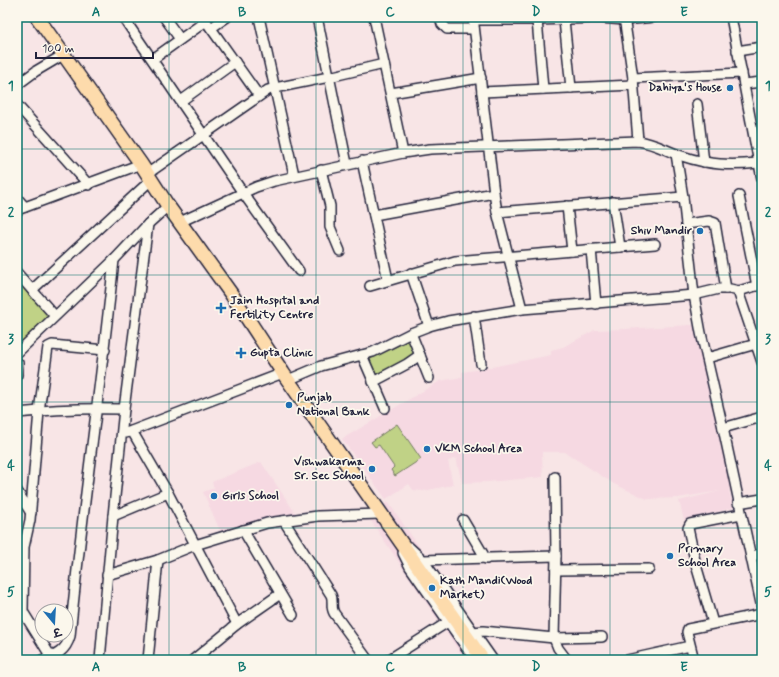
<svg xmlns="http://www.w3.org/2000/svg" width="779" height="677" viewBox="0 0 779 677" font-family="Mynerve,'Playpen Sans Deva',sans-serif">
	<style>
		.built { fill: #f6d9e2 }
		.green { fill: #c0d286; stroke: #717a60 }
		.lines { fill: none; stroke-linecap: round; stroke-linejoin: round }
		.minor-casing { stroke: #22223b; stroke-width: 12 }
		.highway-casing { stroke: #22223b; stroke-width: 16 }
		.minor { stroke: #fbf7ec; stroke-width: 9 }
		.highway { stroke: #fddbac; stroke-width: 13 }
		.grid { fill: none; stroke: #0f766e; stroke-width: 1; stroke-opacity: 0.55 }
		.poi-dot { fill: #1f6fb2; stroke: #fbf7ec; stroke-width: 1.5 }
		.labels { text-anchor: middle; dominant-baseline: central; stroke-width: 3.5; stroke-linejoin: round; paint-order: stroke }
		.poi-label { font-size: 12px; font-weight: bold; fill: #22223b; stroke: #fbf7ec; text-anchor: start }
		.neatline { fill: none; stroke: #0f766e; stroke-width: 1.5 }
		.grid-label { font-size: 13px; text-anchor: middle; font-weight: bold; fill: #0f766e }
	</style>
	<rect width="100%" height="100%" fill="#f8e5e6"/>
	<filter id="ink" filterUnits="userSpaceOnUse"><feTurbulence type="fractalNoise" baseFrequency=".025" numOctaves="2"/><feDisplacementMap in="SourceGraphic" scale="8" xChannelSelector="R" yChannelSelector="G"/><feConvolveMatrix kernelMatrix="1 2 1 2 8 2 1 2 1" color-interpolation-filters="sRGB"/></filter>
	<g filter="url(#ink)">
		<g class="built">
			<polygon points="690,325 697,325 705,352 731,489 729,490 733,508 684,520 679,501 720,491 678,498 647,499 614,484 565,452 542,452 543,477 487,482 462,483 456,458 448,461 453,485 423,491 413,490 409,484 386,499 342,439 440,381 462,377 462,372 482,369 551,355 551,350 563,347 595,330 625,329"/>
			<polygon points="261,462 298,517 222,535 203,492 214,488 212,482"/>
			<polygon points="388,502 498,660 465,660 367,515"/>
		</g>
		<g class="green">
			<polygon points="17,276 55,316 17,353"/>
			<polygon points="410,340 416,357 376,381 366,361"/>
			<polygon points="397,424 421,459 395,476 391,470 394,467 379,445 375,447 371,442"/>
		</g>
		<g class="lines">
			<g class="minor-casing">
				<g id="minor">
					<polyline points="123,17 243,193 299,271"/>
					<polyline points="164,17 180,39"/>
					<polyline points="203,17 259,96"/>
					<polyline points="259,17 294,175"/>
					<polyline points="317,17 347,164"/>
					<polyline points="374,17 403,153"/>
					<polyline points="440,17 442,24 447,29 474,29"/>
					<polyline points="473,17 494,193 497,212 522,309"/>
					<polyline points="624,17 633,78 638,141"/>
					<polyline points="731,17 762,179"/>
					<polyline points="473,20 537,20 599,18 625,20 654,17"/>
					<polyline points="537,20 543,89"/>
					<polyline points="564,20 571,88"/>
					<polyline points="211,28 227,17"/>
					<polyline points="737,51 762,47"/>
					<polyline points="153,59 206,21"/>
					<polyline points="633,78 742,73"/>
					<polyline points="744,84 762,82"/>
					<polyline points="17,85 36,71 63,55"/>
					<polyline points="482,92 633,85"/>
					<polyline points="391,93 481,78"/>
					<polyline points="181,101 235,62"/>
					<polyline points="697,104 704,162"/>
					<polyline points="17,105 89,185"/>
					<polyline points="676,154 683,197 694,295 701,333 723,428 762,608"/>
					<polyline points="362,161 388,280"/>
					<polyline points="321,170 330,206 330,227 340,251"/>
					<polyline points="147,174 268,90 275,88 329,77 384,64"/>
					<polyline points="739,196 757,286"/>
					<polyline points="17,198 25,207"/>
					<polyline points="613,202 620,247"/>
					<polyline points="567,206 572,251"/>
					<polyline points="17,210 141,164"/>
					<polyline points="497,212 683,197"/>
					<polyline points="374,215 494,193"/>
					<path d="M180,222L256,187L274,181L403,153L430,149L638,141C655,143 666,151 682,156C709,165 730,166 758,163"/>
					<polyline points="686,224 709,221 715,223 726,289"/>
					<polyline points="591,249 596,304"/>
					<polyline points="17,273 55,316"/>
					<polyline points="411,273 429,326"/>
					<polyline points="370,286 455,261 655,244"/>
					<polyline points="32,290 151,180"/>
					<polyline points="739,291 739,294 762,362"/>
					<polyline points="474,316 481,364"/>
					<polyline points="411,333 429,378"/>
					<polyline points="17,353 114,260 148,224 168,206"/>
					<polyline points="362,355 385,408"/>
					<polyline points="707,358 756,344"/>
					<polyline points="17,375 18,363"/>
					<polyline points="288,380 321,366 373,352 411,333 429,326 448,321 522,309 694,295 719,289 730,289 739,291 762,284"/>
					<polyline points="373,382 407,364 420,355"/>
					<polyline points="124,409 148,224"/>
					<path d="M17,413C53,409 88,408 124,409L113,516L100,660"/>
					<polyline points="723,428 762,417"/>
					<polyline points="132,431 168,493 237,624"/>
					<polyline points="126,433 283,373"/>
					<polyline points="555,477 556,556 554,638 558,648 567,660"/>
					<polyline points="17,491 31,513"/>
					<polyline points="738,503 762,499"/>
					<polyline points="113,516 168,493"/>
					<polyline points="463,520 486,559"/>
					<path d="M284,521L331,595C334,601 330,606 334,613L368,660"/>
					<polyline points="243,530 293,615"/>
					<polyline points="409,547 423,560 556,556"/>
					<polyline points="403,553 410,567 475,660"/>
					<polyline points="751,556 762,554"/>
					<polyline points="423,560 493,660"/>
					<polyline points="556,570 649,569"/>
					<polyline points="107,575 158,560 195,545 267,523 318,516 380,514"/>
					<polyline points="20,607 53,660"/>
					<polyline points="23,611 24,547 30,520 39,411 48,347 52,345 105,350"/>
					<polyline points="713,623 696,565 688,528 690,524 741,514"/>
					<polyline points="473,632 483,631 554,638 602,637"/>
					<path d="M42,660C56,656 66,651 70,636C82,510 101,385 114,260"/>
					<polyline points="148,660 158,560"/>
					<polyline points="193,660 237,624 280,594"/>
					<polyline points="388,660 448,622"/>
					<polyline points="627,660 690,646"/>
					<polyline points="694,660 687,632 688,629 762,614"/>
				</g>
			</g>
			<g class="highway-casing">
				<polyline id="highway" points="37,17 141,164 168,206 232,295 283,373 483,660"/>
			</g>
			<use href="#minor" class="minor"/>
			<use href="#highway" class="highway"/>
		</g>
	</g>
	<path class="grid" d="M169,17V660M316,17V660M463,17V660M610,17V660M17,149H762M17,275H762M17,402H762M17,528H762"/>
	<g class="poi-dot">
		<circle cx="730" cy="88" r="4"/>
		<circle cx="700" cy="231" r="4"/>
		<path d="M219 302h4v4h4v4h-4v4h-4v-4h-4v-4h4z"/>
		<path d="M239 347h4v4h4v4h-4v4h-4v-4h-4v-4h4z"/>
		<circle cx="289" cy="405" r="4"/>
		<circle cx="427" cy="449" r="4"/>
		<circle cx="372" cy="469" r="4"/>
		<circle cx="214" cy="496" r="4"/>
		<circle cx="670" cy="556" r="4"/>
		<circle cx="432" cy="588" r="4"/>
	</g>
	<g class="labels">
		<g class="poi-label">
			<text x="722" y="88" text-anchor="end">Dahiya's House</text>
			<text x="692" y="231" text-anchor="end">Shiv Mandir</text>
			<text x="230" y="301">Jain Hospital and<tspan x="230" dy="14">Fertility Centre</tspan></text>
			<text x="250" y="353">Gupta Clinic</text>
			<text x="297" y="398">Punjab<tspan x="297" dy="14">National Bank</tspan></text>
			<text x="435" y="449">VKM School Area</text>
			<text x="364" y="462" text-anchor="end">Vishwakarma<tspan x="364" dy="14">Sr. Sec School</tspan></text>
			<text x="222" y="496">Girls School</text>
			<text x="678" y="549">Primary<tspan x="678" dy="14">School Area</tspan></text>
			<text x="440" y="581">Kath Mandi(Wood<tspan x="440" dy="14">Market)</tspan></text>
		</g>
	</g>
	<rect width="779" height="677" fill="none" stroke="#fbf7ec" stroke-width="44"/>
	<g transform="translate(54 623) rotate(162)"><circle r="19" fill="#fbf7ec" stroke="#a4a2a5"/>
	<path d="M0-3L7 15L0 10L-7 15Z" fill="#1f6fb2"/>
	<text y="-6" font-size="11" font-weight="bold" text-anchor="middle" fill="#22223b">उ</text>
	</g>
	<path d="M36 52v6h117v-6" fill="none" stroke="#22223b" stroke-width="2"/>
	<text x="42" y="52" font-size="12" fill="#22223b" stroke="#fbf7ec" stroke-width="3" paint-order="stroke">100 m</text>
	<rect x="22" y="22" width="735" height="633" class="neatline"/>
	<g class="grid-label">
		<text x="96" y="16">A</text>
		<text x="242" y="16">B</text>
		<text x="390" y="16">C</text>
		<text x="536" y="16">D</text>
		<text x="684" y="16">E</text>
		<text x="11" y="90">1</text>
		<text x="768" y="90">1</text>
		<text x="11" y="216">2</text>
		<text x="768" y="216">2</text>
		<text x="11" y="343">3</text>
		<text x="768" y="343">3</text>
		<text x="11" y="470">4</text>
		<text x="768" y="470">4</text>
		<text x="11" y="596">5</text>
		<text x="768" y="596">5</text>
		<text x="96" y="671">A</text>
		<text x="242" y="671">B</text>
		<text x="390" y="671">C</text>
		<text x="536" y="671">D</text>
		<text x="684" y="671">E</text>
	</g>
</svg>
